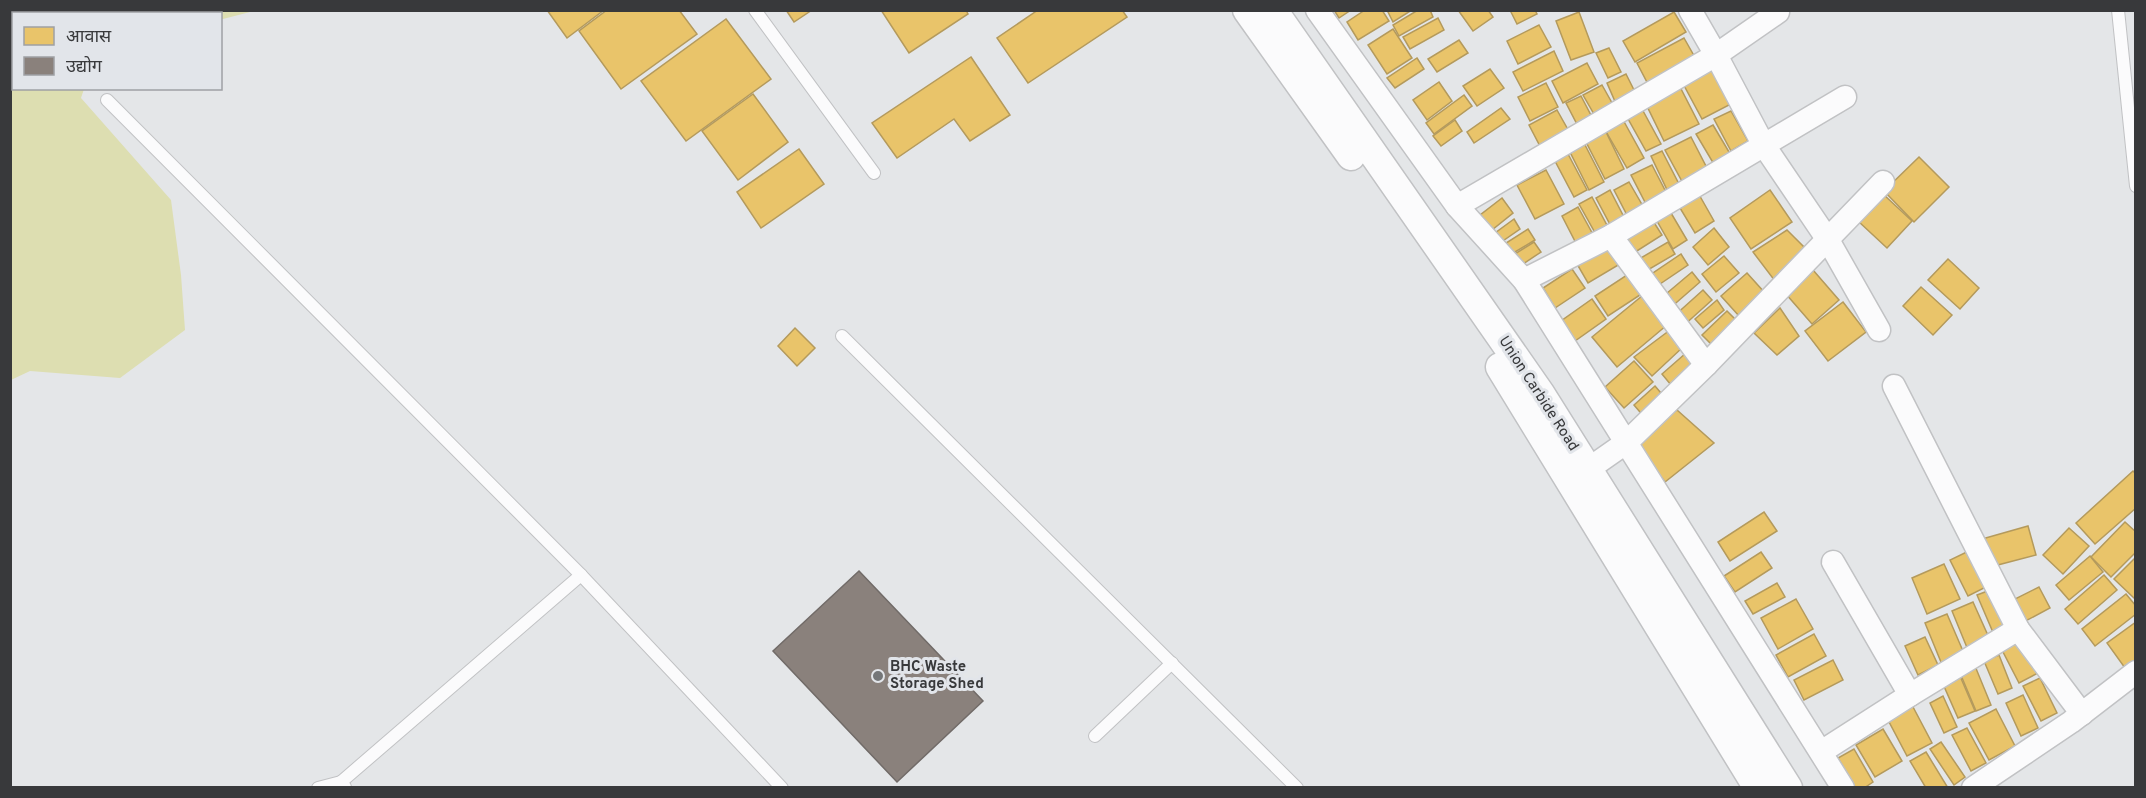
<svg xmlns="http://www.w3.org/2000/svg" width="2146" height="798" viewBox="0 0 2146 798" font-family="Overpass,'Noto Sans Devanagari',sans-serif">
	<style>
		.green { fill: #dddeb1 }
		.homes { fill: #e9c46a; stroke: #b49a5c; stroke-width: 1.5 }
		.industry { fill: #8a817c; stroke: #716b68; stroke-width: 1.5 }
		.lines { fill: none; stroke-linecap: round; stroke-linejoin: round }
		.service-casing { stroke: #c1c2c4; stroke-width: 14 }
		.minor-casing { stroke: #c1c2c4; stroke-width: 25 }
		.tertiary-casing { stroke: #c1c2c4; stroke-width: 31 }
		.service { stroke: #fbfbfc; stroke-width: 12 }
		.minor { stroke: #fbfbfc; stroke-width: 22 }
		.tertiary { stroke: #fbfbfc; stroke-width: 28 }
		.poi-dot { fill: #747678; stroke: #e2e5ea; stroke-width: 2 }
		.labels { text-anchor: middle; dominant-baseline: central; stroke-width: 6; stroke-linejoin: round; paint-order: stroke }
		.street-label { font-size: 15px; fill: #38393b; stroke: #e2e5ea }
		.poi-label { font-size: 15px; font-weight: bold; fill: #38393b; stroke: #e2e5ea; text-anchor: start }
	</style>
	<rect width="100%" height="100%" fill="#e4e6e8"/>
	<g class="green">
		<polygon points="11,10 114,11 113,14 14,14 14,88 84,89 81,98 171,200 181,275 185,330 120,378 30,371 11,380"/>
		<polygon points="137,11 254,11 223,19 221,19 220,14 166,14"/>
	</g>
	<g class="homes">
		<polygon points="547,10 604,10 567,38"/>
		<polygon points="607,10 679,10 697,34 621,89 579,31"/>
		<polygon points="786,10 812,10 794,22"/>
		<polygon points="881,10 966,10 968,14 909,53"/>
		<polygon points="1038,10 1122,10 1127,17 1028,83 997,38"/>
		<polygon points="1334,10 1351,10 1339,18"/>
		<polygon points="1365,10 1382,10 1389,21 1358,40 1347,22"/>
		<polygon points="1387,10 1412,10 1393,22"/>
		<polygon points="1418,10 1430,10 1433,17 1399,36 1393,25"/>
		<polygon points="1458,10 1488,10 1493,17 1473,31"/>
		<polygon points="1510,10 1535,10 1537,14 1517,24"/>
		<polygon points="1579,12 1594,52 1571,60 1556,21"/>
		<polygon points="1674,12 1686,32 1635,62 1623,41"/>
		<polygon points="1438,18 1444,30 1410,49 1403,37"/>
		<polygon points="726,19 771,79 686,141 641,81"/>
		<polygon points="1539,25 1551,47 1518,64 1507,41"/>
		<polygon points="1393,29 1412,58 1387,74 1368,45"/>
		<polygon points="1684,38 1697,61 1649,86 1637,63"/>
		<polygon points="1459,40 1468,53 1437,72 1428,59"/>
		<polygon points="1609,48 1621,72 1608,78 1596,53"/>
		<polygon points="1554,51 1563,71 1523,91 1513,72"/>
		<polygon points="971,57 1010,115 970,141 954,119 897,158 872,123"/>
		<polygon points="1417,58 1424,69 1395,88 1387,78"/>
		<polygon points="1587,63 1598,84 1563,103 1552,81"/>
		<polygon points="1709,63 1731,104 1702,119 1680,78"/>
		<polygon points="1490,69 1504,88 1477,106 1463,86"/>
		<polygon points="1626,74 1637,96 1617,106 1607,83"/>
		<polygon points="1677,81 1699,124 1664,141 1643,98"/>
		<polygon points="1439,82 1452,101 1427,120 1413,100"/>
		<polygon points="1546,83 1558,107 1530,121 1518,97"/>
		<polygon points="1602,85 1616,110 1598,121 1583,95"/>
		<polygon points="753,94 788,142 738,180 702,131"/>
		<polygon points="1464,95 1472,106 1434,134 1426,123"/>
		<polygon points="1581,96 1595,123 1580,130 1566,103"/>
		<polygon points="1501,108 1510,119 1474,143 1467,132"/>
		<polygon points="1642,109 1661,144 1646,151 1627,117"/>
		<polygon points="1557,110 1571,135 1542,150 1529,125"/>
		<polygon points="1731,111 1748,141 1731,151 1714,119"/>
		<polygon points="1622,118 1644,158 1627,168 1604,128"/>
		<polygon points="1455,120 1462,131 1441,146 1433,136"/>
		<polygon points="1713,125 1732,157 1715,166 1696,134"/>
		<polygon points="1605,130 1624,169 1605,179 1585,140"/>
		<polygon points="1691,137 1709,172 1684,185 1665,150"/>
		<polygon points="1583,141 1604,182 1589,190 1568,148"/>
		<polygon points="799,149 824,184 761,228 737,192"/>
		<polygon points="1662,151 1681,188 1669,194 1651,156"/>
		<polygon points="1568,154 1587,190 1574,197 1555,161"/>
		<polygon points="1919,157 1949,187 1914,222 1884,191"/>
		<polygon points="1652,165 1668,196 1647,206 1631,175"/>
		<polygon points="1546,170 1564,204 1535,219 1517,185"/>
		<polygon points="1629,182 1644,208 1628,217 1614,190"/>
		<polygon points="1610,190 1627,223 1613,230 1596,198"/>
		<polygon points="1770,190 1792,222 1751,249 1730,218"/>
		<polygon points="1697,191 1714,221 1695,233 1677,203"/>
		<polygon points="1883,194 1912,221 1887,248 1858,221"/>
		<polygon points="1592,197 1610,231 1598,238 1579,204"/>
		<polygon points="1502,198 1513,213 1487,234 1475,219"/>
		<polygon points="1578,207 1596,240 1579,249 1562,216"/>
		<polygon points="1671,213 1687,240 1673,249 1657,221"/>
		<polygon points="1514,219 1520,229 1497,245 1491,236"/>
		<polygon points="1653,221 1662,235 1629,256 1620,241"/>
		<polygon points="1714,228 1729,247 1708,265 1693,247"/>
		<polygon points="1528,229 1535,240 1510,255 1503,245"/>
		<polygon points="1787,230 1811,254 1775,281 1753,252"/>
		<polygon points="1534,242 1541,252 1517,268 1510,257"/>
		<polygon points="1613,242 1625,261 1588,283 1577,264"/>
		<polygon points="1668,242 1675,254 1641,274 1634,262"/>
		<polygon points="1681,254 1688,265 1657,286 1650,275"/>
		<polygon points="1724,256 1739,273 1716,292 1702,274"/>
		<polygon points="1948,259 1979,288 1960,309 1928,280"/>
		<polygon points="1572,269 1585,288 1555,308 1543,288"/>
		<polygon points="1813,270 1839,300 1812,324 1786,294"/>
		<polygon points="1692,272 1700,282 1669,309 1660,299"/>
		<polygon points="1630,273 1643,293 1608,316 1595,296"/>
		<polygon points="1747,273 1765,293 1739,316 1721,296"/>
		<polygon points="1921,287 1952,315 1933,335 1903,306"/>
		<polygon points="1703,290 1712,300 1682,327 1673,317"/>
		<polygon points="1642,296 1667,325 1617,367 1592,337"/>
		<polygon points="1592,299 1606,319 1575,341 1561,321"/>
		<polygon points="1717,300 1724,310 1703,328 1695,319"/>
		<polygon points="1843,302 1866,332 1828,361 1805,331"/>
		<polygon points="1780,308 1799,336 1777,355 1754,333"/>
		<polygon points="1727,311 1740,324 1715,348 1702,335"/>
		<polygon points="795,328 815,348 797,366 778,346"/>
		<polygon points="1670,330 1682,348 1652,376 1634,357"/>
		<polygon points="1686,353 1695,363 1671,385 1662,374"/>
		<polygon points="1634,361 1653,382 1624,408 1605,387"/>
		<polygon points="1655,386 1666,399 1645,418 1634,405"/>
		<polygon points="1677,410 1714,443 1665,482 1633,441"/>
		<polygon points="2133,471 2136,474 2136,508 2095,544 2076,523"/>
		<polygon points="1764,512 1777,531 1730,561 1718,542"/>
		<polygon points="2125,522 2136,532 2136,552 2111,577 2091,557"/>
		<polygon points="2028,526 2036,555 1990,567 1982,539"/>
		<polygon points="2069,528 2089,546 2063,574 2043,555"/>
		<polygon points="1975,548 1994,583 1968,596 1950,560"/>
		<polygon points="1761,552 1772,568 1735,592 1724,576"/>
		<polygon points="2090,556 2103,572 2069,600 2056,585"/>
		<polygon points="2136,557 2136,598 2135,599 2114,579"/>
		<polygon points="1944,564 1960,599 1927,614 1912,578"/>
		<polygon points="2104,575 2117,590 2078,624 2065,609"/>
		<polygon points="1777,583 1785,597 1753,614 1745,601"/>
		<polygon points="2039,587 2050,608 2018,625 2007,603"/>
		<polygon points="1993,589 2011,631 1995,637 1977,595"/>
		<polygon points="2126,594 2136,606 2136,614 2095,646 2082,629"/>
		<polygon points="1796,599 1813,629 1778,649 1761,618"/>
		<polygon points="1973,602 1990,640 1968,650 1952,611"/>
		<polygon points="1947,614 1966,658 1943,667 1925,623"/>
		<polygon points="2136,622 2136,660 2125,668 2107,643"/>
		<polygon points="1814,634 1826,656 1788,677 1776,655"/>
		<polygon points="1925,637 1938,665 1918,675 1905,646"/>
		<polygon points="2021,639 2038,673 2019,683 2001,648"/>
		<polygon points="1999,655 2012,688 1998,694 1984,661"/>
		<polygon points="1833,660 1843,680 1804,700 1794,680"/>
		<polygon points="1975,666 1991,705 1976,711 1960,673"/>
		<polygon points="1960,676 1975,711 1958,718 1943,684"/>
		<polygon points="2040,678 2057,713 2041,721 2023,686"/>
		<polygon points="2023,695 2038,728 2021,736 2006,703"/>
		<polygon points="1943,696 1957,727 1944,733 1930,703"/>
		<polygon points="1912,705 1932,743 1907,756 1887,718"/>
		<polygon points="1996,709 2015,746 1989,760 1969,723"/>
		<polygon points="1967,728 1986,763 1971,771 1952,735"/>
		<polygon points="1883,729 1902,761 1875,777 1856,745"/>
		<polygon points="1941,742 1965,777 1954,785 1930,749"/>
		<polygon points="1854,749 1873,782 1864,788 1855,788 1838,758"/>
		<polygon points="1926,752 1948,788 1926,788 1910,761"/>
	</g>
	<polygon class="industry" points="859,571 983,701 897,782 773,651"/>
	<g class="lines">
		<g class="service-casing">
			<g id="service">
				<polyline points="755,10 874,173"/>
				<polyline points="2118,10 2136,186"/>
				<polyline points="107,100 581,575 782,788"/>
				<polyline points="842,336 1297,788"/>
				<polyline points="1095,736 1172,663"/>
				<polyline points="341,782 581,575"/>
				<polyline points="318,788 341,782 345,787"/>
			</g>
		</g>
		<g class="minor-casing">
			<g id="minor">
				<polyline points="1317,10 1457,206 1524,280 1843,788"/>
				<polyline points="1690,10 1716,55 1763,144 1828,240 1879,330"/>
				<polyline points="1457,206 1716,55 1778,12"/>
				<polyline points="1611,236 1706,365"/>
				<polyline points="1524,280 1611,236 1845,97"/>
				<polyline points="1894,386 2018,629 2082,714"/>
				<polyline points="1587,470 1627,442 1706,365 1883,182"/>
				<polyline points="1833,562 1910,695"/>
				<polyline points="1821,752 1910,695 2018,629"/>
				<polyline points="1973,788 2071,722 2136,672"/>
			</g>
		</g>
		<g class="tertiary-casing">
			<g id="tertiary">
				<polyline points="1247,10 1351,156"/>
				<polyline points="1273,10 1540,393 1788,788"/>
				<polyline points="1500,367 1758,788"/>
			</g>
		</g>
		<use href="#service" class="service"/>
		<use href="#minor" class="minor"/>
		<use href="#tertiary" class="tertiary"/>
	</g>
	<circle class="poi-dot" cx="878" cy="676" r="6"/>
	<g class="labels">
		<g class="street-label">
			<text transform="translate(1538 394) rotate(57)">Union Carbide Road</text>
		</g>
		<g class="poi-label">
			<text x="890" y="667">BHC Waste<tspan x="890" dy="17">Storage Shed</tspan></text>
		</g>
	</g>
	<rect width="2146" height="798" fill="none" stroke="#38393b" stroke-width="24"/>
	<rect x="12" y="12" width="210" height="78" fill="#e2e5ea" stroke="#9ea0a4" stroke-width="1.5"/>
	<rect x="24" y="27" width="30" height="18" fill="#e9c46a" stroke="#9ea0a4" stroke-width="1.5"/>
	<text x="66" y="42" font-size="18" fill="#38393b">आवास</text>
	<rect x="24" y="57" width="30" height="18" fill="#8a817c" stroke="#9ea0a4" stroke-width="1.5"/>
	<text x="66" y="72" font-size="18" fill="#38393b">उद्योग</text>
</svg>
